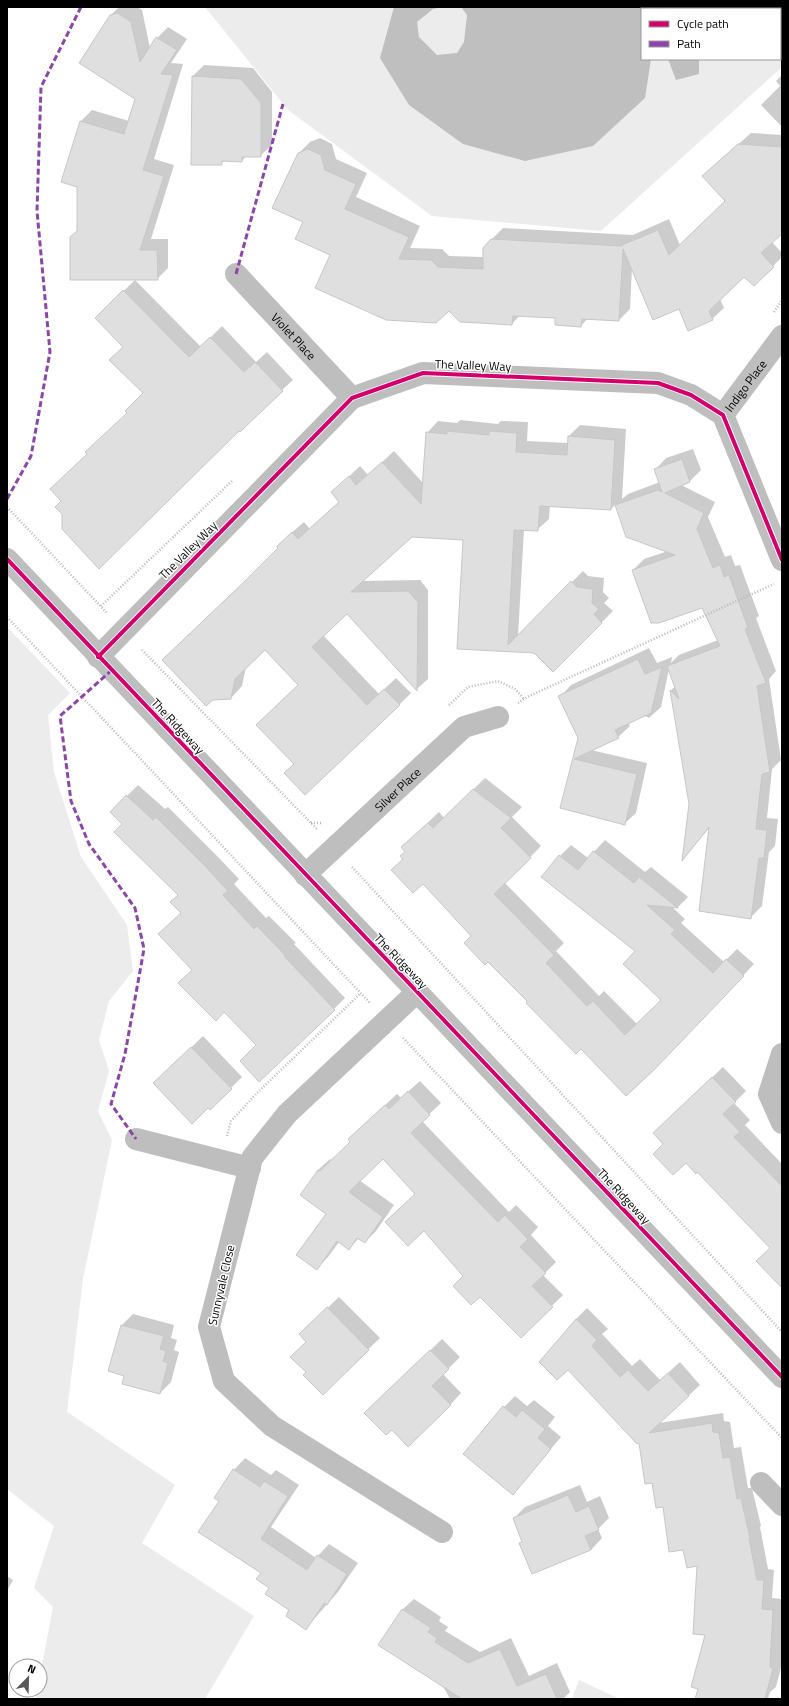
<svg xmlns="http://www.w3.org/2000/svg" width="789" height="1706" viewBox="0 0 789 1706" font-family="'Titillium Web',sans-serif">
	<style>
		.green { fill: #ececec; fill-rule: evenodd }
		.water { fill: #bfbfbf }
		.shadow { fill: #0003 }
		.building { fill: #dfdfdf; stroke: #c7c7c7 }
		.lines { fill: none; stroke-linecap: round; stroke-linejoin: round }
		.path { stroke: #b9b9b9; stroke-width: 2.5; stroke-dasharray: 1 2; stroke-linecap: butt }
		.minor { stroke: #bebebe; stroke-width: 22 }
		.quiet { stroke: #8e44ad; stroke-width: 3; stroke-dasharray: 6 3; stroke-linecap: butt }
		.cycleway-casing { stroke: #fff; stroke-width: 6 }
		.cycleway { stroke: #d6006c; stroke-width: 4 }
		.labels { text-anchor: middle; dominant-baseline: central; stroke-width: 3; stroke-linejoin: round; paint-order: stroke }
		.street-label { font-size: 12px; fill: #000; stroke: #fff }
	</style>
	<rect width="100%" height="100%" fill="#fff"/>
	<g class="green">
		<path d="M205,7H782V67L601,231L432,216L288,110ZM642,9H780V59H642Z"/>
		<polygon points="7,627 70,693 48,715 54,772 81,857 127,925 133,971 109,1001 99,1040 109,1071 98,1111 112,1140 83,1279 67,1412 175,1485 142,1543 254,1616 205,1699 36,1699 37,1690 40,1690 40,1676 53,1607 34,1588 54,1526 7,1489"/>
		<polygon points="579,1680 620,1699 572,1699"/>
	</g>
	<g class="water">
		<polygon points="394,7 442,7 433,9 417,22 419,37 437,55 457,53 464,42 467,15 461,7 643,7 646,9 642,9 642,59 651,59 645,98 593,146 525,161 463,144 409,105 380,58"/>
		<polygon points="668,59 699,59 699,74 676,80"/>
	</g>
	<g class="shadow">
		<polygon points="119,7 137,7 142,10 150,48 157,38 168,27 187,39 171,63 183,64 154,159 174,165 151,239 168,239 168,268 157,279 78,231 78,186 62,181 81,121 92,110 129,121 136,98 110,16"/>
		<polygon points="777,7 782,7 782,28 780,9 777,9"/>
		<polygon points="204,65 253,68 272,92 272,145 260,156 246,156 242,161 225,160 221,164 193,76"/>
		<polygon points="782,75 782,127 761,105 780,86 776,81"/>
		<polygon points="751,133 782,135 782,232 772,242 782,253 782,257 773,266 745,275 720,299 724,308 712,319 680,308 632,268 630,309 619,320 588,318 581,326 556,317 520,315 512,324 449,309 332,255 304,222 298,154 310,142 320,138 332,144 336,159 367,173 356,197 420,226 410,248 442,249 449,256 484,257 491,240 503,228 633,235 669,219 680,245 726,201 715,165"/>
		<polygon points="135,280 201,347 222,326 256,362 267,352 293,380 239,429 63,500 88,454 128,413 144,393 124,347 96,318"/>
		<polygon points="460,420 498,424 501,421 528,422 527,441 568,443 569,436 580,425 626,429 622,499 628,494 660,482 655,470 666,458 693,449 701,470 690,481 681,485 715,502 708,517 725,557 731,555 735,566 740,565 759,616 756,618 776,671 769,679 781,760 772,769 767,818 778,819 775,846 769,852 762,906 750,918 710,827 684,858 690,804 671,690 676,686 669,669 661,707 649,718 617,701 630,726 618,737 591,750 647,763 636,813 624,824 561,808 579,738 560,697 571,685 649,648 657,663 672,657 671,663 679,655 718,640 702,607 633,570 644,559 668,551 627,536 616,504 611,509 550,505 549,519 537,530 524,530 518,636 583,571 588,576 604,578 603,592 609,598 604,603 613,611 553,671 534,652 458,648 464,539 412,536 361,581 420,580 428,590 428,679 417,689 347,612 323,635 379,694 396,678 411,693 399,705 295,764 299,685 265,649 246,667 242,686 231,698 212,699 280,548 289,535 304,522 310,529 340,501 344,481 360,466 368,475 394,451 423,483 427,433 438,421 457,423"/>
		<polygon points="485,778 522,807 512,817 541,846 505,883 564,943 556,951 599,996 604,991 637,1024 662,1000 636,951 560,856 571,845 588,858 605,840 645,872 651,867 688,897 678,907 672,907 685,919 681,923 724,962 737,949 754,964 665,1058 581,1048 528,1001 405,858 406,851 402,847 439,812 444,818"/>
		<polygon points="138,785 165,809 168,807 218,857 239,879 234,884 266,918 269,916 296,943 294,944 345,998 334,1009 257,1045 193,970 179,895 123,824 111,812"/>
		<polygon points="203,1036 242,1077 231,1088 166,1072"/>
		<polygon points="723,1067 746,1091 734,1103 750,1120 745,1125 782,1164 782,1286 771,1248 697,1171 665,1144 666,1122"/>
		<polygon points="420,1081 441,1103 422,1121 509,1212 516,1205 538,1227 531,1235 556,1262 543,1275 563,1295 521,1336 464,1276 416,1194 384,1158 359,1180 394,1205 376,1231 365,1242 359,1238 349,1248 339,1242 328,1257 317,1268 327,1214 318,1170 330,1159 332,1161 351,1142 360,1128 397,1094 401,1098"/>
		<polygon points="339,1297 380,1338 323,1393 307,1372 307,1342 300,1334"/>
		<polygon points="587,1308 608,1329 602,1334 632,1366 640,1359 660,1380 680,1362 700,1385 659,1423 723,1413 724,1421 730,1422 734,1448 741,1447 748,1488 752,1488 761,1526 760,1527 768,1569 774,1570 772,1598 782,1599 782,1664 776,1687 770,1692 768,1699 696,1699 707,1634 698,1565 684,1549 653,1481 640,1441 576,1319"/>
		<polygon points="133,1314 174,1325 171,1338 177,1340 174,1350 179,1352 171,1382 160,1393 122,1325"/>
		<polygon points="442,1339 460,1357 443,1374 461,1393 450,1405 377,1402"/>
		<polygon points="515,1396 527,1406 534,1400 555,1417 548,1426 561,1437 513,1494 504,1407"/>
		<polygon points="245,1458 271,1475 276,1470 299,1485 271,1527 316,1558 329,1544 358,1563 338,1592 306,1628 270,1587 220,1500 234,1470"/>
		<polygon points="580,1485 587,1502 600,1496 609,1518 598,1529 602,1538 591,1550 520,1543 523,1541 514,1518 525,1507"/>
		<polygon points="7,1576 13,1580 7,1591"/>
		<polygon points="414,1599 441,1617 439,1621 448,1627 445,1631 480,1652 511,1638 529,1676 557,1663 570,1692 563,1699 450,1699 402,1610"/>
	</g>
	<g class="building">
		<polygon points="118,13 131,22 140,62 156,37 177,50 161,74 173,75 143,170 164,176 140,250 157,250 158,280 70,280 70,237 77,231 77,187 61,182 80,121 124,134 135,99 79,63 110,15"/>
		<polygon points="192,76 241,79 261,103 261,157 242,157 242,162 222,161 222,165 191,165"/>
		<polygon points="738,144 782,147 782,234 761,253 774,267 754,286 744,277 709,311 713,320 688,331 679,309 653,320 623,249 619,321 582,319 581,327 555,325 555,318 513,316 512,325 480,323 460,322 449,311 436,323 386,320 315,288 330,255 295,239 303,222 272,208 298,153 308,149 321,155 325,170 356,184 345,209 409,237 399,259 431,260 438,267 483,269 483,248 491,239 622,246 622,245 658,230 669,255 725,201 702,176"/>
		<polygon points="123,290 189,357 210,337 244,372 255,362 283,391 240,432 239,431 99,569 62,529 62,514 55,507 61,501 50,489 87,454 85,452 127,413 125,411 143,393 109,360 123,347 95,318"/>
		<polygon points="447,431 489,435 489,431 517,433 516,452 567,455 568,436 615,440 611,510 540,506 538,531 514,530 508,645 571,581 577,587 593,589 592,603 599,609 594,614 602,623 553,672 534,653 457,649 463,540 412,537 351,592 408,591 418,602 417,691 347,614 312,647 367,705 384,689 400,705 305,795 284,773 294,764 256,725 298,685 265,650 235,679 231,699 213,700 206,706 162,660 246,580 278,548 277,546 292,532 298,539 339,502 331,492 349,476 356,485 382,462 421,504 426,432 447,434"/>
		<polygon points="682,459 690,482 665,493 704,513 697,529 713,568 720,565 724,577 729,575 748,628 745,629 766,683 757,686 770,772 762,774 756,829 767,830 764,858 759,858 751,919 699,911 709,827 682,861 689,804 670,690 679,699 667,666 720,646 702,608 659,623 651,623 632,570 675,555 626,537 615,505 658,490 662,492 654,469"/>
		<polygon points="638,659 645,674 662,667 651,713 615,730 619,738 574,759 637,774 625,825 560,808 578,738 558,696"/>
		<polygon points="473,789 511,818 501,828 531,858 494,894 554,955 546,963 587,1006 593,1001 625,1035 661,1000 623,964 635,951 541,877 559,855 578,870 593,851 634,883 639,877 678,908 647,905 675,930 671,934 713,973 726,959 744,976 654,1070 626,1096 581,1049 576,1054 526,1003 527,1001 488,962 485,965 464,943 471,936 423,884 413,893 391,870 403,859 400,856 405,852 401,847 428,823 433,828"/>
		<polygon points="126,795 153,820 156,817 207,868 228,891 223,895 254,929 257,926 285,955 284,956 335,1010 259,1082 240,1061 256,1045 224,1012 216,1021 178,983 192,970 158,934 181,913 170,902 178,895 114,832 122,824 110,812"/>
		<polygon points="191,1047 232,1089 210,1110 208,1108 192,1124 153,1083"/>
		<polygon points="712,1077 736,1102 723,1114 740,1132 734,1137 782,1186 782,1288 756,1261 770,1248 697,1172 696,1174 686,1163 673,1175 653,1154 663,1144 653,1133"/>
		<polygon points="408,1091 430,1115 411,1133 498,1222 505,1215 528,1239 520,1247 546,1273 532,1286 553,1307 521,1338 480,1297 471,1305 453,1286 463,1276 424,1231 408,1246 385,1222 415,1194 383,1159 349,1192 383,1217 365,1243 357,1238 349,1250 337,1241 317,1270 296,1255 326,1214 300,1195 318,1170 320,1171 350,1142 348,1139 385,1105 389,1109"/>
		<polygon points="327,1307 369,1350 323,1395 303,1375 306,1372 290,1357 306,1342 299,1334"/>
		<polygon points="576,1319 597,1340 592,1346 620,1377 628,1370 648,1391 668,1373 689,1396 649,1433 712,1423 713,1432 719,1433 723,1458 730,1457 737,1499 741,1498 750,1538 749,1538 757,1580 764,1580 762,1609 773,1610 770,1667 773,1668 765,1699 695,1699 698,1689 691,1687 705,1635 693,1634 697,1566 687,1568 683,1550 669,1552 663,1507 656,1508 652,1483 645,1484 639,1443 637,1444 568,1370 557,1380 539,1362"/>
		<polygon points="121,1325 164,1336 160,1349 166,1351 163,1361 168,1363 160,1394 122,1384 124,1376 108,1371"/>
		<polygon points="430,1350 449,1369 432,1386 451,1405 408,1447 392,1430 386,1435 364,1413"/>
		<polygon points="503,1406 516,1417 522,1410 545,1429 538,1438 551,1449 513,1495 463,1454"/>
		<polygon points="233,1469 260,1487 264,1481 288,1496 261,1539 307,1570 317,1555 347,1574 327,1605 324,1603 306,1630 286,1616 289,1610 265,1594 269,1588 256,1579 261,1573 198,1532 219,1501 214,1498"/>
		<polygon points="568,1495 576,1512 589,1506 599,1530 585,1536 591,1550 532,1574 519,1543 522,1542 513,1518"/>
		<polygon points="402,1609 431,1628 428,1632 437,1638 435,1642 468,1663 500,1649 517,1686 546,1674 557,1699 462,1699 378,1645"/>
	</g>
	<g class="lines">
		<g class="path">
			<polyline points="774,312 782,300"/>
			<polyline points="7,507 107,613"/>
			<polyline points="101,606 232,481"/>
			<polyline points="7,617 370,1003"/>
			<polyline points="142,650 317,829"/>
			<polyline points="518,703 527,697 774,584"/>
			<polyline points="449,705 468,687 498,681 515,689 524,699"/>
			<polyline points="311,823 322,823"/>
			<polyline points="352,867 782,1332"/>
			<polyline points="403,1038 782,1438"/>
			<polyline points="227,1136 231,1121 256,1094 361,993"/>
		</g>
		<g class="minor">
			<path id="s1" d="M236,274L352,398"/>
			<path id="s2" d="M723,415L782,336"/>
			<polyline points="7,559 782,1377"/>
			<polyline points="98,657 352,398 423,373 658,383 691,395 723,415 782,560"/>
			<path id="s3" d="M305,875L464,727L498,717"/>
			<polyline points="417,992 287,1114 252,1158 209,1327 224,1381 272,1426 442,1532"/>
			<polyline points="782,1054 769,1094 782,1123"/>
			<polyline points="136,1139 250,1168"/>
			<polyline points="761,1483 782,1505"/>
		</g>
		<g class="quiet">
			<polyline points="236,274 283,104"/>
			<polyline points="7,499 31,456 50,352 37,211 41,87 81,7"/>
			<polyline points="112,670 60,716 71,801 89,844 135,908 144,949 125,1054 111,1104 136,1139"/>
		</g>
		<g class="cycleway-casing">
			<g id="cycleway">
				<polyline points="7,559 782,1377"/>
				<polyline points="98,657 352,398 423,373 658,383 691,395 723,415 782,560"/>
			</g>
		</g>
		<use href="#cycleway" class="cycleway"/>
	</g>
	<g class="labels">
		<g class="street-label">
			<text stroke="none"><textPath href="#s1" startOffset="85">Violet Place</textPath></text>
			<text transform="translate(473 365) rotate(2)">The Valley Way</text>
			<text stroke="none"><textPath href="#s2" startOffset="37">Indigo Place</textPath></text>
			<text transform="translate(188 550) rotate(-45)">The Valley Way</text>
			<text transform="translate(178 726) rotate(47)">The Ridgeway</text>
			<text stroke="none"><textPath href="#s3" startOffset="126">Silver Place</textPath></text>
			<text transform="translate(401 961) rotate(46)">The Ridgeway</text>
			<text transform="translate(624 1196) rotate(47)">The Ridgeway</text>
			<text transform="translate(221 1285) rotate(-77)">Sunnyvale Close</text>
		</g>
	</g>
	<rect width="789" height="1706" fill="none" stroke="#000000" stroke-width="16"/>
	<rect x="641" y="8" width="140" height="52" fill="#ffffff" stroke="#999999"/>
	<rect x="649" y="21" width="20" height="6" fill="#d6006c" stroke="#999999"/>
	<text x="677" y="28" font-size="12" fill="#000000">Cycle path</text>
	<rect x="649" y="41" width="20" height="6" fill="#8e44ad" stroke="#999999"/>
	<text x="677" y="48" font-size="12" fill="#000000">Path</text>
	<g transform="translate(28 1678) rotate(23)"><circle r="19" fill="#ffffff" stroke="#999999"/>
	<path d="M0-3L7 15L0 10L-7 15Z" fill="#595959"/>
	<text y="-6" font-size="11" font-weight="bold" text-anchor="middle" fill="#000000">N</text>
	</g>
</svg>
